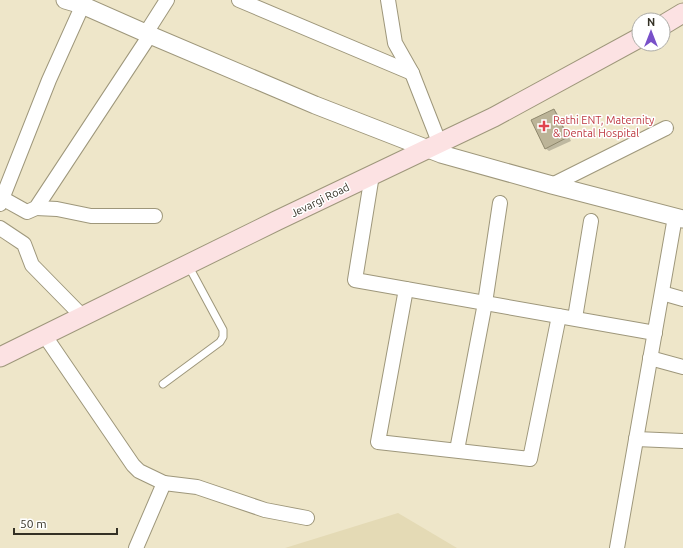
<svg xmlns="http://www.w3.org/2000/svg" width="683" height="548" viewBox="0 0 683 548" font-family="Ubuntu,sans-serif">
	<style>
		.built { fill: #e4dab5 }
		.shadow { fill: #0003 }
		.building { fill: #bcb498; stroke: #8f886d }
		.lines { fill: none; stroke-linecap: round; stroke-linejoin: round }
		.service-casing { stroke: #9e977b; stroke-width: 9 }
		.minor-casing { stroke: #9e977b; stroke-width: 16 }
		.tertiary-casing { stroke: #9e977b; stroke-width: 19 }
		.secondary-casing { stroke: #9e977b; stroke-width: 21 }
		.service { stroke: #fff; stroke-width: 7 }
		.minor { stroke: #fff; stroke-width: 14 }
		.tertiary { stroke: #fff; stroke-width: 17 }
		.secondary { stroke: #fce2e3; stroke-width: 19 }
		.health-dot { fill: #e0444e; stroke: #fff; stroke-width: 1.5 }
		.labels { text-anchor: middle; dominant-baseline: central; stroke-width: 3; stroke-linejoin: round; paint-order: stroke }
		.health-label { font-size: 11px; fill: #be3a42; stroke: #fff; text-anchor: start }
		.street-label { font-size: 11px; fill: #343125; stroke: #fff }
	</style>
	<rect width="100%" height="100%" fill="#eee6c9"/>
	<polygon class="built" points="398,513 457,548 285,548"/>
	<polygon class="shadow" points="554,110 557,113 571,141 549,151 545,148"/>
	<polygon class="building" points="554,109 568,137 545,149 531,120"/>
	<g class="lines">
		<g class="service-casing">
			<polyline id="service" points="163,384 220,342 223,337 223,330 188,265"/>
		</g>
		<g class="minor-casing">
			<g id="minor">
				<polyline points="239,0 412,73"/>
				<polyline points="388,0 395,43 412,73 439,142"/>
				<polyline points="146,33 167,0"/>
				<polyline points="372,175 355,280 655,333"/>
				<polyline points="552,185 666,128"/>
				<polyline points="2,198 27,212 36,208 150,35"/>
				<polyline points="0,204 49,80 85,0"/>
				<polyline points="36,208 57,209 91,216 155,216"/>
				<polyline points="0,228 24,244 32,265 83,317"/>
				<polyline points="406,289 378,442 530,459 559,316"/>
				<polyline points="662,293 683,299"/>
				<polyline points="575,318 591,221"/>
				<polyline points="45,336 133,465 139,471 164,483 136,548"/>
				<polyline points="650,358 683,367"/>
				<polyline points="636,439 683,441"/>
				<polyline points="457,450 485,303 500,203"/>
				<polyline points="164,483 197,487 265,510 307,518"/>
				<polyline points="617,548 675,217"/>
			</g>
		</g>
		<g class="tertiary-casing">
			<polyline id="tertiary" points="65,0 82,5 150,35 315,105 441,154 552,185 683,219"/>
		</g>
		<g class="secondary-casing">
			<g id="secondary">
				<polyline points="663,25 683,13"/>
				<polyline points="0,357 276,221 494,117 639,38"/>
			</g>
		</g>
		<use href="#service" class="service"/>
		<use href="#minor" class="minor"/>
		<use href="#tertiary" class="tertiary"/>
		<use href="#secondary" class="secondary"/>
	</g>
	<path class="health-dot" d="M542 120h4v4h4v4h-4v4h-4v-4h-4v-4h4z"/>
	<g class="labels">
		<g class="health-label">
			<text x="553" y="120">Rathi ENT, Maternity<tspan x="553" dy="13">&amp; Dental Hospital</tspan></text>
		</g>
		<g class="street-label">
			<text transform="translate(320 200) rotate(-26)">Jevargi Road</text>
		</g>
	</g>
	<g transform="translate(651 32)"><circle r="19" fill="#ffffff" stroke="#aeada8"/>
	<path d="M0-3L7 15L0 10L-7 15Z" fill="#7850c9"/>
	<text y="-6" font-size="11" font-weight="bold" text-anchor="middle" fill="#343125">N</text>
	</g>
	<path d="M14 528v6h103v-6" fill="none" stroke="#343125" stroke-width="2"/>
	<text x="20" y="528" font-size="12" fill="#343125" stroke="#ffffff" stroke-width="3" paint-order="stroke">50 m</text>
</svg>
